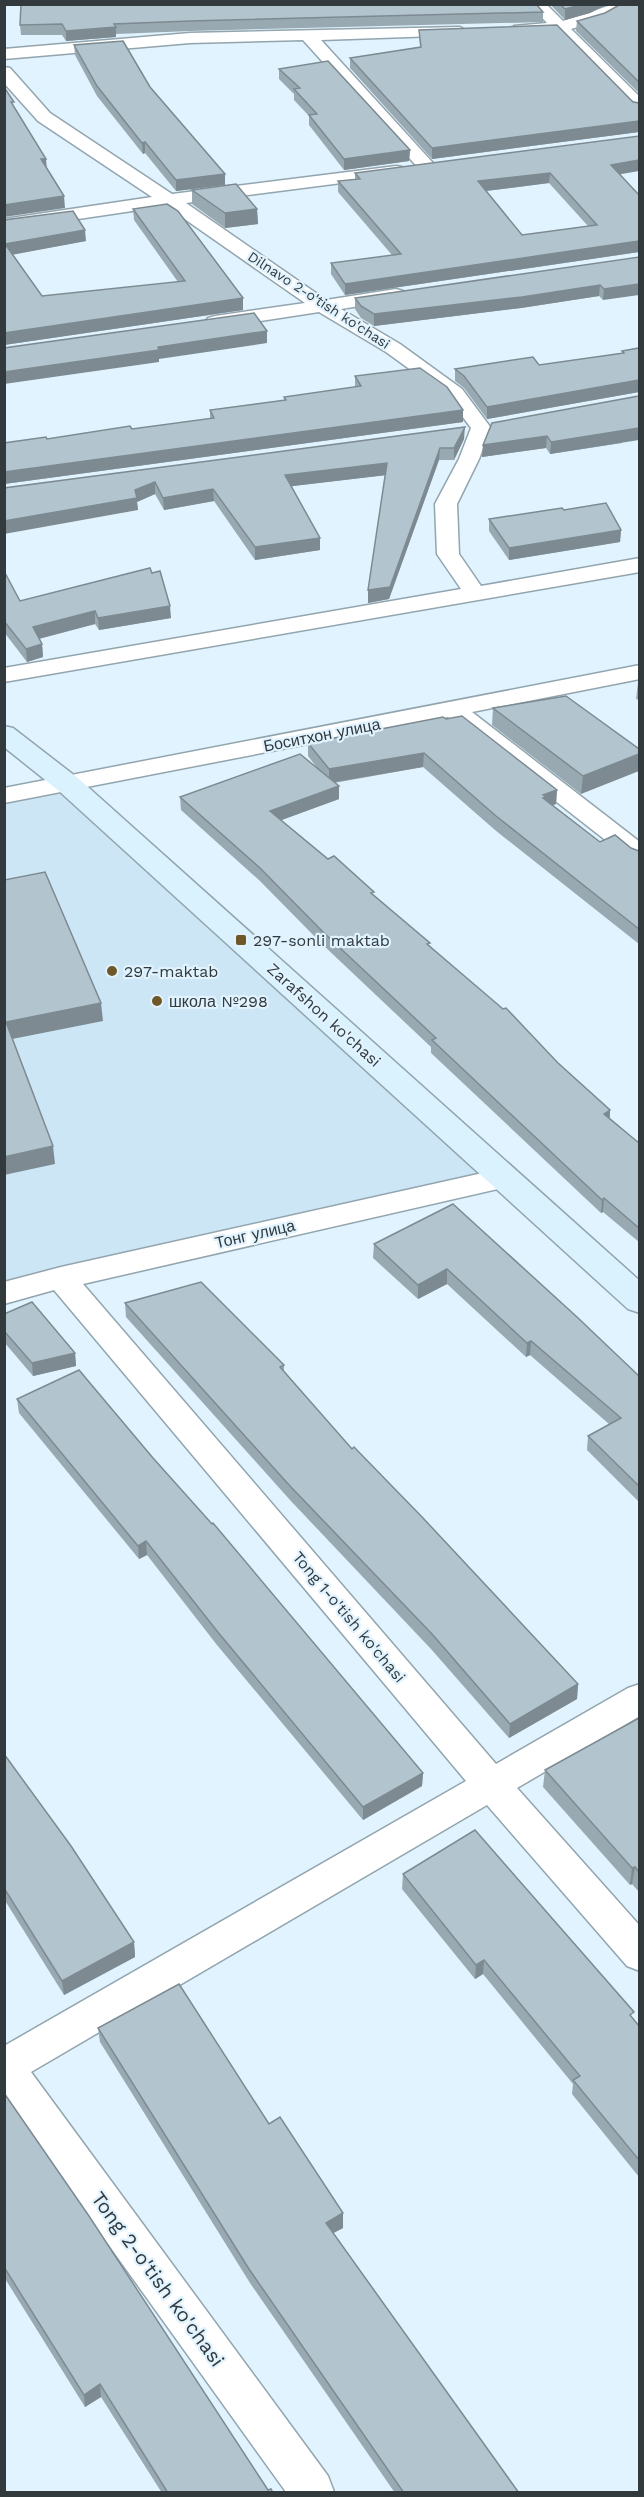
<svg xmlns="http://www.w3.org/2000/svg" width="644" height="2497" viewBox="0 0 644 2497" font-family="'Work Sans',sans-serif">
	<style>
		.built { fill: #cce6f5 }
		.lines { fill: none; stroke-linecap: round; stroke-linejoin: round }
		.street-casing { stroke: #92a5ae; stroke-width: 3 }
		.secondary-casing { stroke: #92a5ae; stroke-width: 3 }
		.street { fill: #fff; fill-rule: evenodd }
		.secondary { fill: #daf2fd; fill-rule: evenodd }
		.wall { fill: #99a9b2; fill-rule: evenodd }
		.shaded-wall { fill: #7d8a91 }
		.building { fill: #b2c5cf; stroke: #7d8a91; stroke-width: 1.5; fill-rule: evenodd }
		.poi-dot { fill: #6f5728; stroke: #e0f3fe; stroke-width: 2 }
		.labels { text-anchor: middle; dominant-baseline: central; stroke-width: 4.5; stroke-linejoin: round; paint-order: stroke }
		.far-street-label { font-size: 14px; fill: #323a3e; stroke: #e0f3fe }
		.street-label { font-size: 16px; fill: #323a3e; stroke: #e0f3fe }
		.poi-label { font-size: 16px; fill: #323a3e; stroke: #e0f3fe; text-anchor: start }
		.near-street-label { font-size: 20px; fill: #323a3e; stroke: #e0f3fe }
	</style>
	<rect width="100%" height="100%" fill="#e0f3fe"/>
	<polygon class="built" points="69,785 505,1178 5,1293 5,796"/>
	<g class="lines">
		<g class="street-casing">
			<g id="street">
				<polygon points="529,4 546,4 563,21 614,4 636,4 605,19 571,29 640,97 640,112 634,111 555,31 514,32 512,29 514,26 547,23"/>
				<polygon points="460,27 468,32 466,35 321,40 433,163 436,167 433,171 421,171 303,40 190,43 4,59 4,49 190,33"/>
				<polygon points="4,67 10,68 50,113 172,194 396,166 402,167 405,171 402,175 396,176 186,203 326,300 396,289 403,291 406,295 403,299 341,309 400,344 462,389 491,428 479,459 457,504 459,554 481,586 640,558 640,572 4,682 4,668 461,589 437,554 435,504 459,459 471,428 448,397 386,352 319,312 215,328 208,326 205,322 208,318 215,316 305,303 166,206 4,230 4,219 152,197 38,121 4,83"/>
				<polygon points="640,665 640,679 472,712 640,842 640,863 631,860 448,717 4,803 4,788"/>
				<polygon points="505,1168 515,1171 520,1178 515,1185 83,1284 496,1764 628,1688 640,1684 640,1716 517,1788 640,1926 640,1971 627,1966 487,1805 31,2072 328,2476 334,2492 286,2492 4,2099 4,2046 466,1781 54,1290 4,1304 4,1282 61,1267"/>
			</g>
		</g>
		<g class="secondary-casing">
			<polygon id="secondary" points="4,726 13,728 79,779 640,1281 640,1313 628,1309 59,791 4,747"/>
		</g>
		<use href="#street" class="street"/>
		<use href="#secondary" class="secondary"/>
	</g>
	<g class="wall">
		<polygon points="550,4 608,4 590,13 565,20"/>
		<polygon points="639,4 639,93 576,31 577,21"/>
		<polygon points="543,12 543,22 190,31 116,34 116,37 66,41 62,35 21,35 20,25"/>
		<polygon points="419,30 639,103 639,132 432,159 350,68 350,58 420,47"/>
		<polygon points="74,45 150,87 225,174 225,185 176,191 145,153 143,154 97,96 75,55"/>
		<polygon points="279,69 410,150 409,161 344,170 309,125 309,116 294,100 294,94 279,79"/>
		<path d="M639,136L620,174L639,195V252L345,295L331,274V263L392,255L338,192V181L355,179V173ZM549,183L588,226L522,235L486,191Z"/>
		<polygon points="192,190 257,209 258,224 225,228 192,204"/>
		<polygon points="133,209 243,310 4,345 4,220 86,241 13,254 42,296 178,282 134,220"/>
		<polygon points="639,257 603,300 599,296 521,308 374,326 361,318 355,309 355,298"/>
		<polygon points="639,348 639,392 487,419 464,388 455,381 455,369 539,365 622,353 622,351"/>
		<polygon points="355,376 463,410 463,422 4,484 4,443 47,439 132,429 210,419 210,410 284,400 284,397 355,387"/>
		<polygon points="639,396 622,443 550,454 546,448 482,457 483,445"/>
		<polygon points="464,439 454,460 439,460 389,599 368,603 368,590 386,475 292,486 320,550 255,560 214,501 164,510 155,494 137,502 138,510 4,488"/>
		<polygon points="564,510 621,530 620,542 509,560 489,531 489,519"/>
		<polygon points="4,571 20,601 152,573 171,618 99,630 95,624 39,639 42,644 43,657 27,662 4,632"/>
		<polygon points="638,683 639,683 639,700 636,699"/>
		<polygon points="493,708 639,749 581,794 492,725"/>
		<polygon points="443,717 557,790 556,804 553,805 600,842 631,848 639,851 639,944 495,830 423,767 334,783 339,799 281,820 328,859 374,895 610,1110 610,1118 639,1143 639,1242 603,1212 601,1213 431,1053 431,1047 323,945 260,881 181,810 180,797 318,769 308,756 308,743"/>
		<polygon points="453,1204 639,1376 639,1502 587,1450 588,1436 609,1424 530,1355 526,1357 447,1284 418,1299 373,1258 374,1244"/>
		<polygon points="125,1303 284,1365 284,1371 352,1449 578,1684 577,1699 509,1738 431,1649 290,1500 126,1317"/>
		<polygon points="4,1314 75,1353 76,1366 33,1376 4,1342"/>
		<polygon points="17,1399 153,1458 423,1773 422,1786 363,1820 217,1645 147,1555 139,1559 19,1413"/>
		<polygon points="639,1718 639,1892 632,1884 630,1885 543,1787 545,1770"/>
		<polygon points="4,1754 134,1942 135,1957 64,1995 4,1899"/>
		<polygon points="403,1874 633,2018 639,2026 639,2177 572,2094 573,2084 483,1974 475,1979 402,1889"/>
		<polygon points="98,2028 269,2124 343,2213 343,2228 333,2233 519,2493 395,2493 250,2283 100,2042"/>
		<polygon points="4,2093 268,2490 273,2493 162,2493 101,2397 85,2407 4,2277"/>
	</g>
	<g class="shaded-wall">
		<polygon points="584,4 608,4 590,13 565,20 565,9"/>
		<polygon points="116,27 116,37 66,41 66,31"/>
		<polygon points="639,121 639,132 432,159 432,148"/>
		<polygon points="145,142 145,153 143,154 142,143"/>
		<polygon points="410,150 409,161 344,170 344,159"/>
		<polygon points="41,159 46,159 47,170"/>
		<polygon points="639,160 639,171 610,176 611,165"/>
		<polygon points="550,173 549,183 477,192 478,181"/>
		<polygon points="225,174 225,185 176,191 176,180"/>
		<polygon points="64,196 65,208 4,217 4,205"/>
		<polygon points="257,209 258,224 225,228 225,213"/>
		<polygon points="85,230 86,241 6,256 5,244"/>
		<polygon points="639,241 639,252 345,295 345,284"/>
		<polygon points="639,284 639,295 603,300 604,289"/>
		<polygon points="600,285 599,296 521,308 374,326 374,314"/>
		<polygon points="243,298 243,310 4,345 4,333"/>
		<polygon points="267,331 267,343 159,359 159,362 4,384 4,372 158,347"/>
		<polygon points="639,380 639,392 487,419 487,407"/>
		<polygon points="463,410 463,422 4,484 4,472"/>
		<polygon points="465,427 464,439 454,460 454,448"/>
		<polygon points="639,428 639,440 550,454 551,442"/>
		<polygon points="547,436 546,448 482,457 483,445"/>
		<polygon points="440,448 439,460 389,599 368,603 368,590"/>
		<polygon points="387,463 387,475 285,487 285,475"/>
		<polygon points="155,482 155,494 137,502 138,510 4,534 4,521 135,490"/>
		<polygon points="213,489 214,501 164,510 163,498"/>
		<polygon points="621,530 620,542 509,560 509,548"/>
		<polygon points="320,538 320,550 255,560 255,547"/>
		<polygon points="170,606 171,618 99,630 98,618"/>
		<polygon points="95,611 95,624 34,640 33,627"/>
		<polygon points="42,644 43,657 27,662 26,649"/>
		<polygon points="424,753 423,767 329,783 329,769"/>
		<polygon points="639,754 639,771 581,794 583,776"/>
		<polygon points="339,786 339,799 271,824 270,811"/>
		<polygon points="557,790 556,804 545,808 543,795"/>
		<polygon points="101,1003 103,1021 7,1040 6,1022"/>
		<polygon points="610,1110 609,1124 604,1114"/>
		<polygon points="53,1146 55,1164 4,1175 4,1157"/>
		<polygon points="604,1198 603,1212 601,1213 602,1200"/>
		<polygon points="447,1269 447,1284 418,1299 418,1285"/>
		<polygon points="531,1341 530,1355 526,1357 527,1343"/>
		<polygon points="75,1353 76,1366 33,1376 32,1363"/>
		<polygon points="146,1541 147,1555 139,1559 138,1546"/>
		<polygon points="578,1684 577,1699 509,1738 510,1724"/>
		<polygon points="423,1773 422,1786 363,1820 363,1807"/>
		<polygon points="635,1867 632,1884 630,1885 632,1868"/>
		<polygon points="134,1942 135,1957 64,1995 62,1981"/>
		<polygon points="484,1960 483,1974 475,1979 476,1965"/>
		<polygon points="343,2213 343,2228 326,2237 326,2223"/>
		<polygon points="100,2384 101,2397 85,2407 84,2395"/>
	</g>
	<g class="building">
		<polygon points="21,4 536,4 543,12 190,21 114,24 116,27 66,31 62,24 20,25"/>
		<polygon points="560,4 584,4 565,9"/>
		<polygon points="621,4 639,4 639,82 577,21 605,13"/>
		<polygon points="557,25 633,102 639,103 639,121 432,148 350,58 421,47 419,30"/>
		<polygon points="123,41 150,87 225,174 176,180 145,142 142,143 97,86 74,45"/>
		<polygon points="328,61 410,150 344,159 309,115 317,114 294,89 300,88 279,69"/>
		<polygon points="4,87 14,102 11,102 46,159 41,159 64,196 4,205"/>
		<path d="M639,136V160L611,165L639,195V241L345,284L331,263L401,254L338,181L360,179L355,173ZM550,173L597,225L522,235L478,181Z"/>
		<polygon points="236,184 257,209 225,213 192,190"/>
		<polygon points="167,204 178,211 243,298 4,333 4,220 73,211 85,230 5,244 42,296 185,281 133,209"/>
		<polygon points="639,257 639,284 604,289 600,285 522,297 374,314 361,306 355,298"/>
		<polygon points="254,313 267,331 158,347 159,350 4,372 4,348"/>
		<polygon points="639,348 639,380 487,407 464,376 455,369 533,357 539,365 624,353 622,351"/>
		<polygon points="420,368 447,387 463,410 4,472 4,443 46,437 47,439 130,426 132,429 214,418 210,410 286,400 284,397 361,386 355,376"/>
		<polygon points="639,396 639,428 551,442 547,436 483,445 492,423"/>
		<polygon points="465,427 454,448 440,448 390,587 368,590 387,463 285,475 320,538 255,547 213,489 163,498 155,482 135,490 137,498 4,521 4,488"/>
		<polygon points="606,503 621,530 509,548 489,519 562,508 564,510"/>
		<polygon points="150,568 152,573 160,571 170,606 98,618 95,611 33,627 42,644 26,649 4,621 4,571 20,601"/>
		<polygon points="566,696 639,749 639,754 583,776 493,708"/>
		<polygon points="462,716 557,790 543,795 546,797 543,798 600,842 615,835 631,848 639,851 639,929 496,816 424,753 329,769 308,743 443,717 446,719"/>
		<polygon points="300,754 339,786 270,811 328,859 334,856 374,892 371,893 430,943 427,944 503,1009 506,1008 558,1063 610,1110 604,1114 639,1143 639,1228 604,1198 602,1200 432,1040 436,1038 323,932 260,868 180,797"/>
		<polygon points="45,872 101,1003 6,1022 53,1146 4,1157 4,880"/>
		<polygon points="453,1204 577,1317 639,1376 639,1486 588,1436 621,1418 531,1341 527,1343 447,1269 418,1285 374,1244"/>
		<polygon points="201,1282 284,1365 280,1367 352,1449 354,1447 423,1518 578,1684 510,1724 432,1634 290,1486 125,1303"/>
		<polygon points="32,1302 75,1353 32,1363 4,1331 4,1314"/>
		<polygon points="79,1370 153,1458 212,1524 213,1523 423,1773 363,1807 217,1631 146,1541 138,1546 17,1399"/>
		<polygon points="639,1718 639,1872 635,1867 632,1868 545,1770"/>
		<polygon points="4,1754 71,1846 134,1942 62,1981 4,1888"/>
		<polygon points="475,1830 634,2012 630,2015 639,2026 639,2160 573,2080 580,2076 484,1960 476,1965 403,1874"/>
		<polygon points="179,1984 269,2124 280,2117 343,2213 326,2223 519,2493 404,2493 249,2269 98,2028"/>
		<polygon points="4,2093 89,2216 268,2490 271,2489 273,2493 168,2493 100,2384 84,2395 4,2267"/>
	</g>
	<g class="poi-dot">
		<rect x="235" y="934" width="12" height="12" rx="3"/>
		<circle cx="112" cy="971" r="6"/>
		<circle cx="157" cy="1001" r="6"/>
	</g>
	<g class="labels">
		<g class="far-street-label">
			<text transform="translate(319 300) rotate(33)">Dilnavo 2-o'tish ko'chasi</text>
		</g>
		<g class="street-label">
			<text transform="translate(322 735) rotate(-11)">Боситхон улица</text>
			<text transform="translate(324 1015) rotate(42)">Zarafshon ko'chasi</text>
			<text transform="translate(255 1234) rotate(-13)">Тонг улица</text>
			<text transform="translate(349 1617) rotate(50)">Tong 1-o'tish ko'chasi</text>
		</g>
		<g class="poi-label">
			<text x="253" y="940">297-sonli maktab</text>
			<text x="124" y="971">297-maktab</text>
			<text x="169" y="1001">школа №298</text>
		</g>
		<g class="near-street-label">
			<text transform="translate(158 2279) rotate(54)">Tong 2-o'tish ko'chasi</text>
		</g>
	</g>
	<rect width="644" height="2497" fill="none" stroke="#323a3e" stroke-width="12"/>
</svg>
